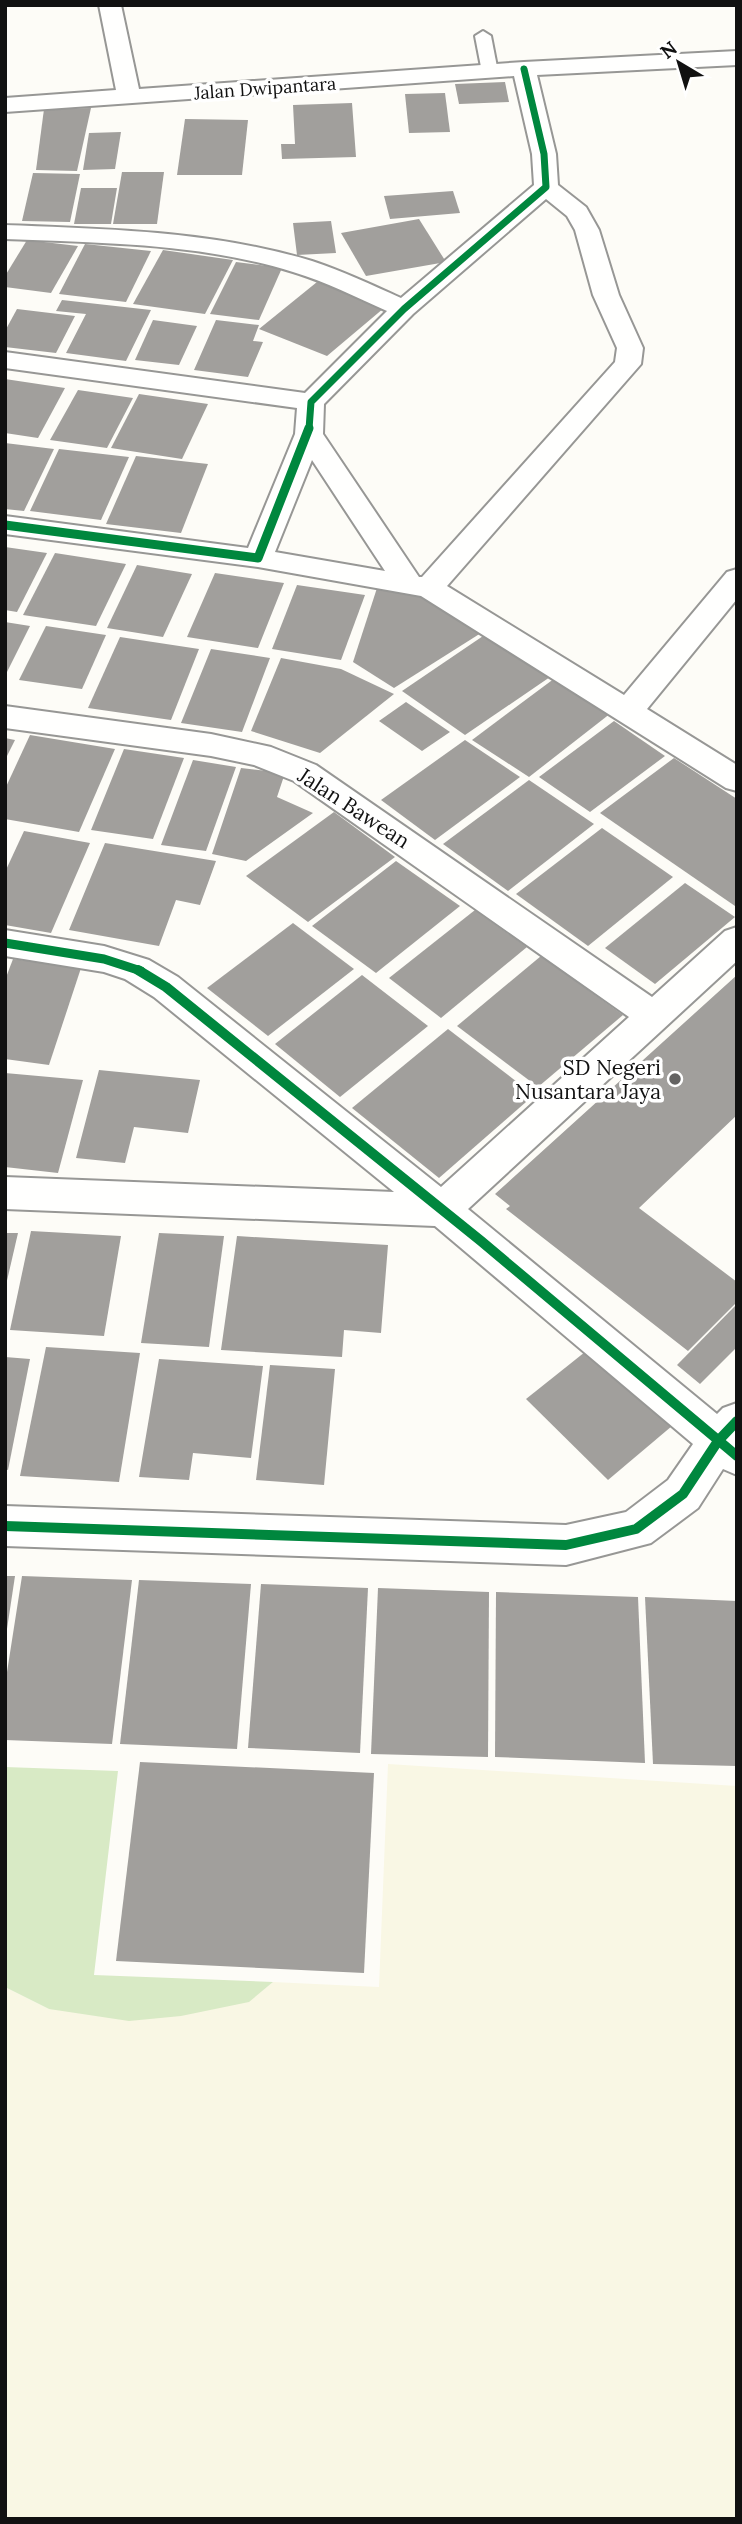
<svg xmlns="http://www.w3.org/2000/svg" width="742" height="2524" viewBox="0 0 742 2524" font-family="Lora,serif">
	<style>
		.farmland { fill: #f9f7e4 }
		.forest { fill: #d8eac5 }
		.building { fill: #a19f9c }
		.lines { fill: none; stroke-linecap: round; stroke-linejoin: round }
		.service-casing { stroke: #979795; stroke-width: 4 }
		.minor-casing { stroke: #979795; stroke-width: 4 }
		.service { fill: #fffffe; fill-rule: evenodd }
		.minor { fill: #fffffe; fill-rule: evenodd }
		.cycleway-far2-casing { stroke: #fff; stroke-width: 10 }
		.cycleway-far1-casing { stroke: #fff; stroke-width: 12 }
		.cycleway-casing { stroke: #fff; stroke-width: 15 }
		.cycleway-far2 { stroke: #00873e; stroke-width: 7 }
		.cycleway-far1 { stroke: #00873e; stroke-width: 9 }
		.cycleway { stroke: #00873e; stroke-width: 10 }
		.poi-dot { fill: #646362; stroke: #fff; stroke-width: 2.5 }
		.labels { text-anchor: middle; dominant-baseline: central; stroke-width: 7; stroke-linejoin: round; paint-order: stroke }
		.far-street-label { font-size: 18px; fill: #111; stroke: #fff }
		.street-label { font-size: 21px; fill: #111; stroke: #fff }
		.poi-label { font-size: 21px; fill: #111; stroke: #fff; text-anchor: end }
	</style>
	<rect width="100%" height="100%" fill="#fdfcf7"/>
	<polygon class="farmland" points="388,1764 737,1786 737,2519 5,2519 5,1987 49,2009 248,2002 273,1982 379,1987"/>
	<polygon class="forest" points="5,1767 118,1771 94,1975 273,1982 249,2002 181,2016 129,2021 49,2009 5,1987"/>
	<g class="building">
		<polygon points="505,82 509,102 459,104 455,84"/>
		<polygon points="445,93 450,132 409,133 405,94"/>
		<polygon points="352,103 356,157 282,159 281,144 295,144 293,105"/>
		<polygon points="91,108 77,171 36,170 44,109"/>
		<polygon points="185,119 248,120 242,175 177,175"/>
		<polygon points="121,132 115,169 83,170 89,133"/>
		<polygon points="122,172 164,172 157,224 113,224"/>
		<polygon points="33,173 80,174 70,222 22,221"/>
		<polygon points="81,188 117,188 111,224 74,224"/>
		<polygon points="453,191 460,213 390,219 384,196"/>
		<polygon points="419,219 446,262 366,276 341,233"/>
		<polygon points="331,221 336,253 297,255 293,223"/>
		<polygon points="27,240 78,246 51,293 5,287 5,276"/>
		<polygon points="85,244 151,251 126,302 59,294"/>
		<polygon points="163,250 233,260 205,314 133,304"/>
		<polygon points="236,262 282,268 259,320 210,314"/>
		<polygon points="317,282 384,308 327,356 259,329"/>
		<polygon points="62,300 151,310 126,361 66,353 86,314 56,311"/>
		<polygon points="17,309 75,316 56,353 5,347 5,331"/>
		<polygon points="153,320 197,326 179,365 135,360"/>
		<polygon points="216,320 259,325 253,341 263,342 248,377 194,370"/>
		<polygon points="5,379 65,388 38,438 5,433"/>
		<polygon points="78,390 133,398 107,448 50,440"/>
		<polygon points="139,394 208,404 182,459 111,448"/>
		<polygon points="5,443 54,449 24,511 5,509"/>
		<polygon points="59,449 129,457 101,520 30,511"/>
		<polygon points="136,456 208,464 181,533 106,524"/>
		<polygon points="5,547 47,553 17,612 5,610"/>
		<polygon points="55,553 126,564 96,626 23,615"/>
		<polygon points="137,565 192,574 163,637 107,628"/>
		<polygon points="215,573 284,583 258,648 187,637"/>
		<polygon points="297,585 365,595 341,660 272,649"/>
		<polygon points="377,588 414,589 481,633 394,688 353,662"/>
		<polygon points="5,622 30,626 5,676"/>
		<polygon points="46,626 106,635 82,689 19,680"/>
		<polygon points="486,634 550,677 465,735 402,691"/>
		<polygon points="120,637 199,649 171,720 88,708"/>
		<polygon points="211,649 270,658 242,732 181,723"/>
		<polygon points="281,658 341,669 394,694 320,753 251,731"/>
		<polygon points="555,678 611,713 529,777 472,740"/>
		<polygon points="406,702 450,732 422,751 379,721"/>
		<polygon points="614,721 665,756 590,812 539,777"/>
		<polygon points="30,735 115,749 79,832 5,819 5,789"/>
		<polygon points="5,738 15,740 5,760"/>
		<polygon points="465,740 520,777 435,840 381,800"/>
		<polygon points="124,749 184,758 153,839 91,830"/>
		<polygon points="674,758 737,799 735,906 600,813"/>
		<polygon points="193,760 236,767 206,851 161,845"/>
		<polygon points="241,768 285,773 277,797 313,813 246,861 212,854"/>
		<polygon points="529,780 594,824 508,891 443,844"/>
		<polygon points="334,812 395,857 308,922 246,876"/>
		<polygon points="602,828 673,877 588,946 516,894"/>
		<polygon points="24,831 90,843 51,933 5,925 5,872"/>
		<polygon points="105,843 216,861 200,905 176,900 159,946 69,930"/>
		<polygon points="396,861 460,906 376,973 312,926"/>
		<polygon points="685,883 735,917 655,984 605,948"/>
		<polygon points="475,910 527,947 441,1018 389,978"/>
		<polygon points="293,923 354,969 268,1036 207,988"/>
		<polygon points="541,956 623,1015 538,1087 457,1026"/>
		<polygon points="13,959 81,968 49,1065 5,1059 5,980"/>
		<polygon points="362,975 428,1026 340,1097 275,1044"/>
		<polygon points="737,975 737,1115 639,1208 737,1282 737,1302 688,1351 506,1209 510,1206 495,1194"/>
		<polygon points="448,1029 534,1095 439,1178 352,1108"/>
		<polygon points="99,1070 200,1080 188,1133 134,1127 125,1163 76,1158"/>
		<polygon points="5,1073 83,1080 58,1173 5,1167"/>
		<polygon points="31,1231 121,1236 104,1336 10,1330"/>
		<polygon points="5,1233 18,1233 6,1285 5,1285"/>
		<polygon points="159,1233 224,1236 209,1347 141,1343"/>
		<polygon points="237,1236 388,1245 381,1333 344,1330 342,1357 221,1350"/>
		<polygon points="737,1304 737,1347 700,1384 677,1365"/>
		<polygon points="46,1347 140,1353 119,1482 20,1476"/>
		<polygon points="590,1348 672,1426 608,1480 526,1399"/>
		<polygon points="5,1357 30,1359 8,1470 5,1469"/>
		<polygon points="159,1359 263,1366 251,1458 193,1453 189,1480 139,1477"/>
		<polygon points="270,1365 335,1369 324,1485 256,1480"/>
		<polygon points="5,1576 15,1576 7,1629 5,1629"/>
		<polygon points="22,1576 132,1580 112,1744 5,1740 5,1685"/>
		<polygon points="139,1580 251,1584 237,1749 120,1744"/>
		<polygon points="261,1584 368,1588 360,1753 248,1748"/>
		<polygon points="378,1588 489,1592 488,1757 371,1754"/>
		<polygon points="496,1592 638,1597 645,1763 495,1757"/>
		<polygon points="645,1597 737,1601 737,1766 653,1764"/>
		<polygon points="140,1762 374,1773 364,1973 116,1961"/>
	</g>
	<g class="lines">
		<g class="service-casing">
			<polygon id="service" points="483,31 491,36 498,72 490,77 482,72 475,36"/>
		</g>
		<g class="minor-casing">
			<g id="minor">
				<path d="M99,5H121L139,89L524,62L737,51V65L537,75L556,154L558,185L586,207L599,230L619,295L643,348L641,364L447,586L624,695L727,572L737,569V599L647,709L737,765V791L726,788L421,596L258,567L5,534V516L248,548L295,434L297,408L5,368V352L305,393L387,311C356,297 326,282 293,272C200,243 101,243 5,239V225C108,229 213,231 312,261C343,271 372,285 401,298L534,185L532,154L514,76L5,112V98L116,90ZM546,199L567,216L575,230L593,295L617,348L615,362L422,577H419L323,434L324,404L413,314ZM312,460L385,571L275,552Z"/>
				<polygon points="5,706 211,734 271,747 316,765 652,997 725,931 737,927 737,961 468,1209 717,1414 723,1408 737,1403 737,1475 723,1469 698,1508 651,1543 566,1565 5,1546 5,1506 566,1525 626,1512 668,1480 693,1444 435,1226 5,1209 5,1177 394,1192 154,997 125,979 104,972 5,956 5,930 104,946 149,960 178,977 441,1187 629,1017 294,781 254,765 211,756 5,728"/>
			</g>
		</g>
		<use href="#service" class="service"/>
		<use href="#minor" class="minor"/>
		<g class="cycleway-far2-casing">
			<polyline id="cycleway-far2" points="309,429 311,402 404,309 546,187 544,154 524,69"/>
		</g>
		<g class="cycleway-far1-casing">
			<g id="cycleway-far1">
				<polyline points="5,525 258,558 309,428"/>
				<polyline points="5,943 104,959 141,971"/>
			</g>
		</g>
		<g class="cycleway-casing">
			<g id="cycleway">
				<polyline points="138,970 166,987 481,1241 737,1456"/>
				<polyline points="5,1526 566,1545 636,1529 683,1494 718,1441 737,1421"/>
			</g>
		</g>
		<use href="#cycleway-far2" class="cycleway-far2"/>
		<use href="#cycleway-far1" class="cycleway-far1"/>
		<use href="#cycleway" class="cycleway"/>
	</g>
	<circle class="poi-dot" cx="675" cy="1079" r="7"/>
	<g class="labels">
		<g class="far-street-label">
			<text transform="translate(265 88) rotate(-4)">Jalan Dwipantara</text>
		</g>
		<g class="street-label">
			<text transform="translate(354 808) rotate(33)">Jalan Bawean</text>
		</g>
		<g class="poi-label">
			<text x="661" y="1067">SD Negeri<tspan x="661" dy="24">Nusantara Jaya</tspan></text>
		</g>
	</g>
	<rect width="742" height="2524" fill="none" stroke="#111111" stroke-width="14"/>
	<g transform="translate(679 63) rotate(322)" stroke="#ffffff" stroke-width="5" paint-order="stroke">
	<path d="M0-5L12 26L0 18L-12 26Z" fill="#111111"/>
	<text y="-10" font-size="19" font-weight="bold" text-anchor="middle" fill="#111111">N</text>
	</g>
</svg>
